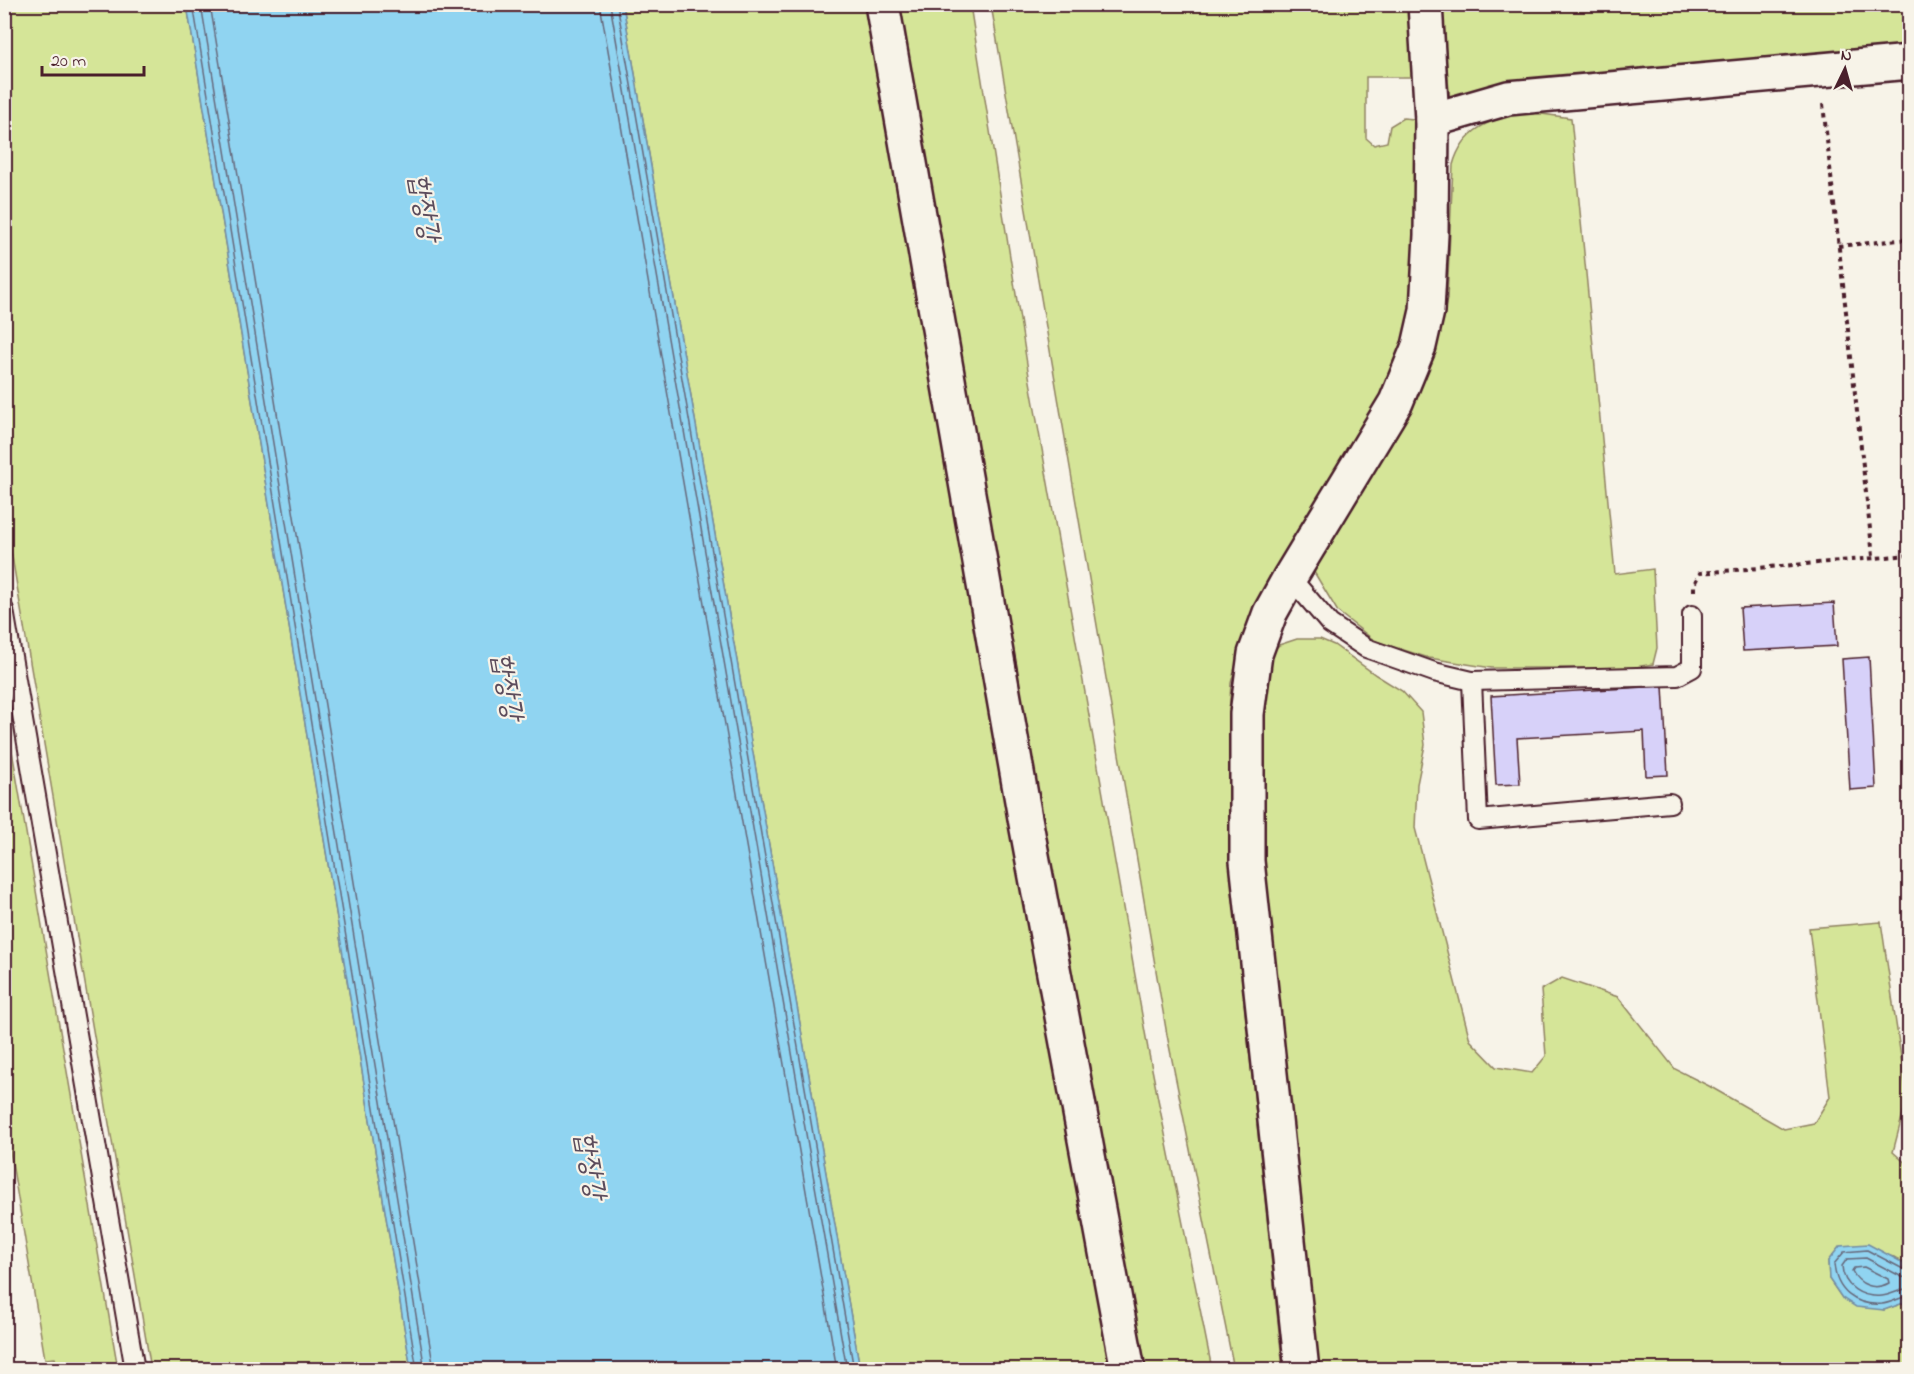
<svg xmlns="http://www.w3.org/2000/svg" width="1914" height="1374" viewBox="0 0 1914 1374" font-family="'Indie Flower','Poor Story',sans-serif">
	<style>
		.green { fill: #d5e598; stroke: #908262; stroke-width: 1.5 }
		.water { fill: #90d4f1; stroke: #748ca2; stroke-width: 1.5 }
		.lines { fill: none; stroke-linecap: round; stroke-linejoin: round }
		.shore { stroke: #66677a; stroke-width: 1.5 }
		.building { fill: #d7d1f9; stroke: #4a1f2b; stroke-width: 1.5 }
		.lane-casing { stroke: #4a1f2b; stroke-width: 22 }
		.street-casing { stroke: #4a1f2b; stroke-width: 38 }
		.path { stroke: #4a1f2b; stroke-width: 4; stroke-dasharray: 4.5 4.5; stroke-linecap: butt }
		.lane { stroke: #f7f3e8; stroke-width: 18 }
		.street { stroke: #f7f3e8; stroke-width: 33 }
		.labels { text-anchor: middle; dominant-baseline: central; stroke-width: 4.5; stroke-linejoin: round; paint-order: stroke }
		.water-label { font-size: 28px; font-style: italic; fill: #5c4c5c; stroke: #f7f3e8 }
	</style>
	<rect width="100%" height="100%" fill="#f7f3e8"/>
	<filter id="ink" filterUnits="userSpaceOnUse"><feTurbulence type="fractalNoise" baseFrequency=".0167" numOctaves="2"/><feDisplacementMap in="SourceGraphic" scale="12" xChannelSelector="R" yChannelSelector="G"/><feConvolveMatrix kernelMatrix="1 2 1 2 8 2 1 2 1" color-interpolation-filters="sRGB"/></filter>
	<g filter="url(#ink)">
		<g class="green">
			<polygon points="4,5 187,5 411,1369 151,1369 5,516"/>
			<polygon points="623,5 869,5 1118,1369 860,1369"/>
			<polygon points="893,5 970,5 1028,370 1148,1049 1212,1369 1136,1369"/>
			<polygon points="991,5 1408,5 1414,77 1366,77 1366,138 1374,145 1387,142 1390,126 1403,118 1414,119 1417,211 1411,310 1406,342 1382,398 1241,646 1231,683 1229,716 1230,869 1283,1369 1234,1369 1167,1035"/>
			<polygon points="1441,5 1909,5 1909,48 1450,101"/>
			<path d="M1527,112L1571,118L1615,574L1653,569L1657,648L1653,664L1630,668H1492L1429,658L1375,641L1338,612L1314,572L1316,559L1407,406L1436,349L1447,299L1453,165C1463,128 1492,118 1527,112Z"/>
			<polygon points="1297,639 1320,639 1334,645 1376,675 1402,691 1421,712 1425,745 1417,784 1415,828 1470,1040 1496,1067 1532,1073 1546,1056 1541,990 1562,978 1618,997 1675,1069 1709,1086 1784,1129 1814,1123 1830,1097 1809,928 1881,922 1907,1098 1893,1152 1909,1166 1909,1266 1894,1257 1840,1246 1828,1261 1829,1279 1842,1298 1884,1310 1909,1301 1909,1369 1316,1369 1263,862 1260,713 1266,658 1279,645"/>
			<polygon points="5,710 118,1369 57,1369 55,1358 45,1359 5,1121"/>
		</g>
		<g class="water">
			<polygon points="187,5 623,5 860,1369 411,1369"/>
			<polygon points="1868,1244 1909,1266 1909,1301 1884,1310 1856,1307 1842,1298 1829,1279 1828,1261 1840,1246"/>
		</g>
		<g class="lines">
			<g class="shore">
				<polyline points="193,4 417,1370"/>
				<polyline points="201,4 425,1370"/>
				<polyline points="210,4 434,1370"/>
				<polyline points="600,4 837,1370"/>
				<polyline points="610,4 847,1370"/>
				<polyline points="617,4 854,1370"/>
				<path d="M1864,1267L1888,1279L1889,1283C1874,1291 1859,1285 1852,1271L1854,1268Z"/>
				<path d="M1910,1271L1905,1270L1867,1250L1844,1252L1834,1264C1836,1291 1855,1306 1882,1304C1891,1303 1900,1297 1910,1296"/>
				<path d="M1910,1278L1902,1277L1866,1258L1847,1259L1842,1266C1843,1287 1862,1298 1882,1296C1892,1295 1900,1289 1910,1288"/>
			</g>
		</g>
		<g class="building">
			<polygon points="1834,603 1837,646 1743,651 1740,608"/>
			<polygon points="1869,657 1876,788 1850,790 1842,659"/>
			<polygon points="1663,686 1668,775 1646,776 1644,731 1517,738 1520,784 1496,785 1491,696"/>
		</g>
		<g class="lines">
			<g class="lane-casing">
				<g id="lane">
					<polyline points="1290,577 1330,624 1366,648 1434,672 1472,681 1677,676 1692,668 1692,615"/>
					<polyline points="4,610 135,1370"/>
					<polyline points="1472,681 1478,820 1670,803"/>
				</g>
			</g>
			<g class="street-casing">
				<g id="street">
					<polyline points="882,4 1025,818 1128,1370"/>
					<polyline points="1432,120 1508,98 1910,62"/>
					<polyline points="1302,1370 1247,861 1247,714 1255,654 1270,613 1290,577 1396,402 1419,346 1427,311 1431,235 1432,120 1425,4"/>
				</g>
			</g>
			<g class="path">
				<polyline points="1823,104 1873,556"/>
				<polyline points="1838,246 1910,239"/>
				<polyline points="1694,591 1694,584 1700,573 1910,555"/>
			</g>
			<use href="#lane" class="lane"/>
			<use href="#street" class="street"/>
		</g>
	</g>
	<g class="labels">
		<g class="water-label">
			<text transform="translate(423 208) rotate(80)">합장강</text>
			<text transform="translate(506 687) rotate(80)">합장강</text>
			<text transform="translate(589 1166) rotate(80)">합장강</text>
		</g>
	</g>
	<rect width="1914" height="1374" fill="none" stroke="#f7f3e8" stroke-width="24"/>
	<rect x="12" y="12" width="1890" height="1350" fill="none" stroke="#4a1f2b" stroke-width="2" filter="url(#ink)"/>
	<g transform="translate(1845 69) rotate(5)" stroke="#f7f3e8" stroke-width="4.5" paint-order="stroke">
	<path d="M0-4.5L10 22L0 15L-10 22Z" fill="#4a1f2b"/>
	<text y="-9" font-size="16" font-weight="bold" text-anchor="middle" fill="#4a1f2b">N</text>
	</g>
	<path d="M42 66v9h102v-9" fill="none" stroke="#4a1f2b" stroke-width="3"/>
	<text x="51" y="66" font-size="18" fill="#4a1f2b" stroke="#f7f3e8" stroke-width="4.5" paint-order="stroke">20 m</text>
</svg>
